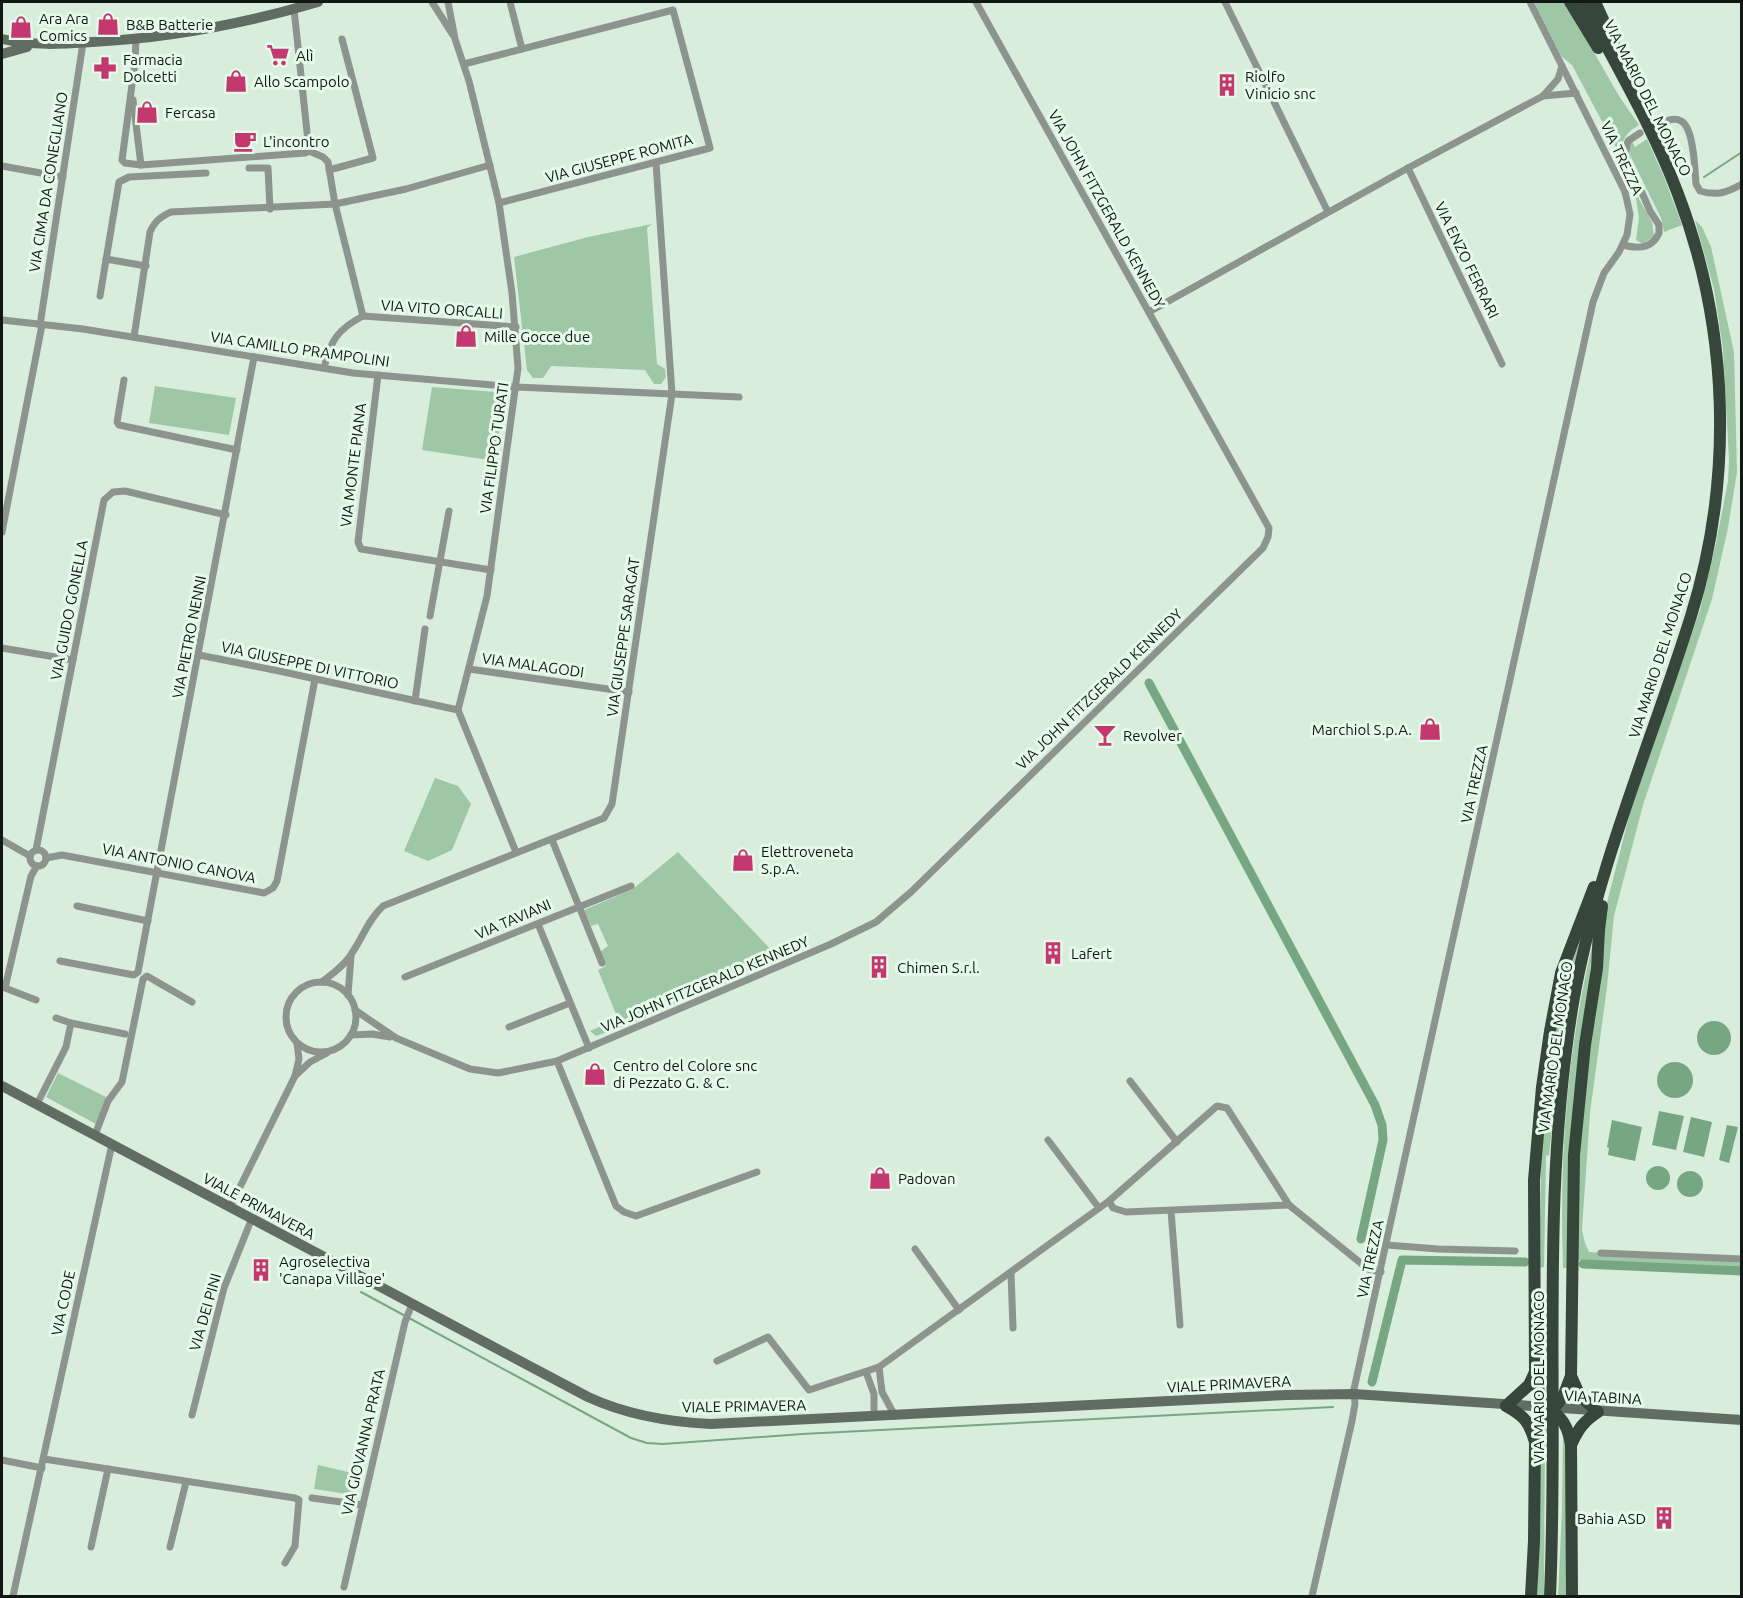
<svg xmlns="http://www.w3.org/2000/svg" width="1743" height="1598" viewBox="0 0 1743 1598" font-family="Ubuntu,sans-serif">
	<style>
		.green { fill: #9ec7a6 }
		.water { fill: #77a782 }
		.lines { fill: none; stroke-linecap: round; stroke-linejoin: round }
		.stream { stroke: #77a782; stroke-width: 2 }
		.canal { stroke: #77a782; stroke-width: 9 }
		.minor { stroke: #8c948d; stroke-width: 7 }
		.secondary { stroke: #616d63; stroke-width: 10 }
		.trunk { stroke: #36463a; stroke-width: 12 }
		.labels { text-anchor: middle; dominant-baseline: central; stroke-width: 6; stroke-linejoin: round; paint-order: stroke }
		.poi-label { font-size: 15px; fill: #111813; stroke: #e6faea; text-anchor: start }
		.street-label { font-size: 15px; fill: #111813; stroke: #e6faea }
	</style>
	<rect width="100%" height="100%" fill="#d9eddc"/>
	<g class="green">
		<path d="M1534,2H1565L1619,96L1639,125C1625,133 1621,141 1621,157L1572,65L1561,56Z"/>
		<polygon points="1647,139 1664,177 1682,225 1664,232 1661,218 1628,151 1632,141 1635,147"/>
		<polygon points="1635,192 1652,222 1654,236 1643,244 1636,240 1639,218"/>
		<polygon points="1695,220 1702,227 1711,247 1734,352 1737,472 1728,528 1712,599 1643,805 1614,916 1607,987 1590,1113 1582,1230 1585,1243 1589,1252 1741,1259 1741,1268 1576,1260 1577,1180 1603,918 1630,813 1700,610 1716,543 1728,481 1729,460 1723,349 1714,289"/>
		<polygon points="652,224 647,228 657,364 665,369 666,377 661,384 654,384 645,370 551,366 543,378 533,378 527,370 514,257 588,237"/>
		<polygon points="155,386 236,398 229,435 149,423"/>
		<polygon points="432,387 496,392 503,396 504,400 495,461 422,450"/>
		<polygon points="435,778 458,786 471,804 452,850 428,861 404,851"/>
		<polygon points="678,852 778,957 640,1020 596,1036 590,1031 618,1019 598,970 606,966 600,952 608,946 598,924 591,926 584,910 633,889"/>
		<polygon points="1580,935 1562,1035 1549,1155 1546,1156 1544,1267 1539,1268 1542,1131 1562,984"/>
		<path d="M1593,942L1568,1197L1567,1268H1563C1559,1158 1567,1050 1593,942Z"/>
		<polygon points="58,1073 106,1097 96,1124 46,1097"/>
		<polygon points="1563,1427 1566,1433 1568,1596 1558,1596 1562,1510"/>
		<polygon points="1545,1433 1544,1596 1537,1596 1541,1445"/>
		<polygon points="318,1465 361,1475 357,1493 354,1495 314,1489"/>
	</g>
	<g class="water">
		<circle cx="1714" cy="1038" r="17"/>
		<circle cx="1675" cy="1080" r="18"/>
		<polygon points="1659,1111 1684,1116 1676,1150 1652,1145"/>
		<polygon points="1691,1117 1712,1122 1704,1157 1683,1152"/>
		<polygon points="1612,1120 1642,1127 1635,1161 1608,1155 1609,1148 1607,1147"/>
		<polygon points="1727,1125 1738,1127 1729,1163 1719,1160"/>
		<circle cx="1658" cy="1178" r="12"/>
		<circle cx="1690" cy="1184" r="13"/>
	</g>
	<g class="lines">
		<g class="stream">
			<polyline points="1704,177 1742,152"/>
			<polyline points="361,1292 631,1438 647,1443 663,1444 802,1434 1333,1407"/>
		</g>
		<g class="canal">
			<polyline points="1149,683 1375,1105 1382,1125 1383,1140 1361,1239"/>
			<polyline points="1583,1264 1742,1271"/>
			<polyline points="1372,1382 1402,1260 1525,1262"/>
		</g>
		<g class="minor">
			<polyline points="432,2 453,35"/>
			<polyline points="448,2 455,39 469,81 499,203 512,293 518,368 487,596 458,710 516,852"/>
			<polyline points="510,2 522,49"/>
			<polyline points="1225,2 1328,212"/>
			<polyline points="136,39 135,62 122,160 125,163 141,165 305,153 309,151 294,9"/>
			<polyline points="464,64 673,10 710,148 499,203"/>
			<polyline points="1543,96 1576,93"/>
			<polyline points="133,100 141,165"/>
			<path d="M1658,124C1665,121 1674,117 1681,121C1694,127 1695,171 1696,184L1700,191C1717,196 1726,193 1742,184"/>
			<polyline points="309,151 323,157 328,162 335,204 363,316"/>
			<polyline points="2,166 63,177"/>
			<polyline points="249,168 268,168 270,209"/>
			<polyline points="1408,168 1502,364"/>
			<polyline points="329,170 373,158 342,39"/>
			<path d="M1623,245C1638,249 1652,249 1659,233V225L1650,211L1625,154L1628,141L1640,133"/>
			<polyline points="106,259 146,266"/>
			<polyline points="100,296 119,182 129,177 206,173"/>
			<polyline points="1149,312 1408,168 1543,96 1558,79 1562,66"/>
			<polyline points="2,320 83,329 353,373 516,387 739,397"/>
			<polyline points="40,325 83,43"/>
			<path d="M134,337L150,232C155,221 160,217 171,212L335,204L406,189L490,165"/>
			<path d="M324,368C330,341 338,329 363,316L516,327"/>
			<polyline points="378,375 358,542 361,549 491,570"/>
			<polyline points="124,380 117,422 119,425 237,450"/>
			<polyline points="2,532 42,325"/>
			<polyline points="430,616 449,511"/>
			<polyline points="2,648 73,660"/>
			<polyline points="199,655 279,671 458,710"/>
			<polyline points="469,669 629,692"/>
			<polyline points="415,701 425,629"/>
			<polyline points="2,840 30,856"/>
			<polyline points="552,840 602,963"/>
			<circle cx="38" cy="858" r="8"/>
			<polyline points="36,850 104,500 113,492 125,491 226,515"/>
			<polyline points="46,858 62,855 264,893 273,888 277,881 315,679"/>
			<polyline points="77,906 148,921"/>
			<polyline points="538,924 589,1048"/>
			<polyline points="60,961 134,975 138,972 254,357"/>
			<polyline points="405,977 631,886"/>
			<path d="M322,982C332,974 345,965 352,953C363,937 368,920 383,906L604,818L612,804L672,394L656,163"/>
			<circle cx="321" cy="1017" r="35"/>
			<polyline points="348,995 351,956"/>
			<polyline points="36,1000 5,988 31,876 37,866"/>
			<polyline points="355,1010 396,1038 470,1069 498,1073 557,1061 831,944 876,922 911,892 1263,548 1268,537 1269,528 976,2"/>
			<polyline points="56,1018 71,1023"/>
			<polyline points="509,1027 570,1003"/>
			<polyline points="351,1035 372,1034 390,1037"/>
			<polyline points="557,1061 616,1206 624,1212 636,1216 757,1172"/>
			<polyline points="295,1076 310,1062 327,1053"/>
			<polyline points="1130,1081 1177,1142"/>
			<polyline points="37,1104 66,1047 71,1023 125,1034"/>
			<polyline points="95,1135 108,1101 122,1082 143,979 147,976 192,1002"/>
			<polyline points="1048,1140 1099,1208"/>
			<polyline points="1109,1201 1113,1208 1126,1212 1289,1205"/>
			<polyline points="230,1207 295,1076 299,1059 297,1043"/>
			<polyline points="1171,1211 1180,1325"/>
			<polyline points="1387,1245 1438,1249 1515,1251"/>
			<polyline points="915,1249 959,1310"/>
			<polyline points="1601,1253 1742,1259"/>
			<polyline points="1011,1273 1013,1328"/>
			<polyline points="717,1361 768,1337 809,1390 879,1367 1109,1201 1217,1106 1227,1108 1289,1205 1368,1269 1381,1272"/>
			<polyline points="879,1367 882,1392 895,1416"/>
			<polyline points="866,1372 874,1394 874,1417"/>
			<polyline points="192,1415 224,1288 252,1218"/>
			<polyline points="44,1459 295,1498 299,1500 295,1546 285,1563"/>
			<polyline points="2,1460 42,1468"/>
			<polyline points="312,1498 363,1505"/>
			<polyline points="91,1547 108,1469"/>
			<polyline points="170,1547 186,1482"/>
			<polyline points="344,1587 405,1322 412,1304"/>
			<polyline points="13,1596 112,1144"/>
			<polyline points="1312,1596 1352,1421 1355,1404 1354,1389 1593,302 1604,273 1619,252 1627,235 1630,214 1625,192 1530,2"/>
		</g>
		<g class="secondary">
			<path d="M2,39C32,46 62,44 93,42C170,38 244,24 318,2"/>
			<polyline points="2,54 27,47"/>
			<path d="M2,1086L588,1397C627,1415 668,1422 711,1424L1287,1395L1354,1394L1742,1420"/>
		</g>
		<g class="trunk">
			<polyline points="1570,2 1598,48"/>
			<polyline points="1595,2 1620,57"/>
			<path d="M1535,1372C1536,1379 1537,1389 1541,1396C1554,1417 1566,1414 1571,1445L1572,1596"/>
			<path d="M1571,1376L1580,1396L1598,1412C1584,1421 1578,1429 1571,1445"/>
			<path d="M1535,1442C1529,1421 1524,1416 1506,1406L1529,1385L1535,1372L1534,1180L1542,1087L1550,1031L1561,973L1594,887"/>
			<polyline points="1531,1596 1534,1541 1535,1442 1541,1424 1563,1397 1571,1376 1574,1155 1585,1045 1597,968 1599,930 1602,906"/>
			<path d="M1550,1596C1559,1399 1540,1199 1573,1003C1596,869 1651,744 1691,616C1734,478 1729,328 1678,194C1653,127 1615,64 1583,2"/>
		</g>
	</g>
	<defs>
		<g id="shop-bare" transform="scale(1.8)"><path d="M-5-2.5h2.3a2.7 3.5 0 0 1 5.4 0H5L5.5 6h-11ZM-1.5-2.5h3a1.5 2.3 0 0 0-3 0Z" fill="#c3386f" stroke="#e6faea" stroke-width="2.5" paint-order="stroke"/></g>
		<g id="supermarket-bare" transform="scale(1.8)"><path d="M-6-5.5h2.5l.6 2H6L4.5 2H-2.5L-4.4-4H-6ZM-1.5 3.2a1.3 1.3 0 1 0 .1 0ZM3 3.2a1.3 1.3 0 1 0 .1 0Z" fill="#c3386f" stroke="#e6faea" stroke-width="2.5" paint-order="stroke"/></g>
		<g id="pharmacy-bare" transform="scale(1.8)"><path d="M-2-6h4v4h4v4h-4v4h-4v-4h-4v-4h4Z" fill="#c3386f" stroke="#e6faea" stroke-width="2.5" paint-order="stroke"/></g>
		<g id="building-bare" transform="scale(1.8)"><path d="M-4-6H4V6H1V3H-1V6H-4ZM-2.5-4.3h1.7v1.8h-1.7ZM.8-4.3h1.7v1.8H.8ZM-2.5-1h1.7V.8h-1.7ZM.8-1h1.7V.8H.8Z" fill="#c3386f" stroke="#e6faea" stroke-width="2.5" paint-order="stroke"/></g>
		<g id="cafe-bare" transform="scale(1.8)"><path d="M-5.5-4.5H6V0H3Q3 3.5 0 3.5H-2.5Q-5.5 3.5-5.5 0ZM3-3.2v2h1.7v-2ZM-6 4.5H4V6H-6Z" fill="#c3386f" stroke="#e6faea" stroke-width="2.5" paint-order="stroke"/></g>
		<g id="bar-bare" transform="scale(1.8)"><path d="M-6-5H6L.8 .8V4.5H3.5V6h-7V4.5H-.8V.8Z" fill="#c3386f" stroke="#e6faea" stroke-width="2.5" paint-order="stroke"/></g>
	</defs>
	<g fill-rule="evenodd">
		<use href="#shop-bare" x="108" y="24"/>
		<use href="#shop-bare" x="21" y="27"/>
		<use href="#supermarket-bare" x="278" y="55"/>
		<use href="#pharmacy-bare" x="105" y="68"/>
		<use href="#shop-bare" x="236" y="81"/>
		<use href="#building-bare" x="1227" y="85"/>
		<use href="#shop-bare" x="147" y="112"/>
		<use href="#cafe-bare" x="245" y="141"/>
		<use href="#shop-bare" x="466" y="336"/>
		<use href="#shop-bare" x="1430" y="729"/>
		<use href="#bar-bare" x="1105" y="735"/>
		<use href="#shop-bare" x="743" y="860"/>
		<use href="#building-bare" x="1053" y="953"/>
		<use href="#building-bare" x="879" y="967"/>
		<use href="#shop-bare" x="595" y="1074"/>
		<use href="#shop-bare" x="880" y="1178"/>
		<use href="#building-bare" x="261" y="1270"/>
		<use href="#building-bare" x="1664" y="1518"/>
	</g>
	<g class="labels">
		<g class="poi-label">
			<text x="39" y="18">Ara Ara<tspan x="39" dy="17">Comics</tspan></text>
			<text x="126" y="24">B&amp;B Batterie</text>
			<text x="296" y="55">Alì</text>
			<text x="123" y="59">Farmacia<tspan x="123" dy="17">Dolcetti</tspan></text>
			<text x="1245" y="76">Riolfo<tspan x="1245" dy="17">Vinicio snc</tspan></text>
			<text x="254" y="81">Allo Scampolo</text>
			<text x="165" y="112">Fercasa</text>
			<text x="263" y="141">L'incontro</text>
			<text x="484" y="336">Mille Gocce due</text>
			<text x="1412" y="729" text-anchor="end">Marchiol S.p.A.</text>
			<text x="1123" y="735">Revolver</text>
			<text x="761" y="851">Elettroveneta<tspan x="761" dy="17">S.p.A.</tspan></text>
			<text x="1071" y="953">Lafert</text>
			<text x="897" y="967">Chimen S.r.l.</text>
			<text x="613" y="1065">Centro del Colore snc<tspan x="613" dy="17">di Pezzato G. &amp; C.</tspan></text>
			<text x="898" y="1178">Padovan</text>
			<text x="279" y="1261">Agroselectiva<tspan x="279" dy="17">'Canapa Village'</tspan></text>
			<text x="1646" y="1518" text-anchor="end">Bahia ASD</text>
		</g>
		<g class="street-label">
			<text transform="translate(1648 98) rotate(63)">VIA MARIO DEL MONACO</text>
			<text transform="translate(619 158) rotate(-15)">VIA GIUSEPPE ROMITA</text>
			<text transform="translate(1622 158) rotate(65)">VIA TREZZA</text>
			<text transform="translate(48 182) rotate(-81)">VIA CIMA DA CONEGLIANO</text>
			<text transform="translate(1107 209) rotate(61)">VIA JOHN FITZGERALD KENNEDY</text>
			<text transform="translate(1467 260) rotate(64)">VIA ENZO FERRARI</text>
			<text transform="translate(442 309) rotate(4)">VIA VITO ORCALLI</text>
			<text transform="translate(300 349) rotate(8)">VIA CAMILLO PRAMPOLINI</text>
			<text transform="translate(494 448) rotate(-82)">VIA FILIPPO TURATI</text>
			<text transform="translate(353 465) rotate(-83)">VIA MONTE PIANA</text>
			<text transform="translate(69 610) rotate(-79)">VIA GUIDO GONELLA</text>
			<text transform="translate(189 637) rotate(-79)">VIA PIETRO NENNI</text>
			<text transform="translate(623 637) rotate(-82)">VIA GIUSEPPE SARAGAT</text>
			<text transform="translate(1660 655) rotate(-72)">VIA MARIO DEL MONACO</text>
			<text transform="translate(310 665) rotate(12)">VIA GIUSEPPE DI VITTORIO</text>
			<text transform="translate(533 665) rotate(8)">VIA MALAGODI</text>
			<text transform="translate(1099 689) rotate(-44)">VIA JOHN FITZGERALD KENNEDY</text>
			<text transform="translate(1474 784) rotate(-78)">VIA TREZZA</text>
			<text transform="translate(179 863) rotate(11)">VIA ANTONIO CANOVA</text>
			<text transform="translate(513 919) rotate(-23)">VIA TAVIANI</text>
			<text transform="translate(705 984) rotate(-23)">VIA JOHN FITZGERALD KENNEDY</text>
			<text transform="translate(1555 1047) rotate(-82)">VIA MARIO DEL MONACO</text>
			<text transform="translate(259 1206) rotate(28)">VIALE PRIMAVERA</text>
			<text transform="translate(1370 1259) rotate(-78)">VIA TREZZA</text>
			<text transform="translate(63 1303) rotate(-78)">VIA CODE</text>
			<text transform="translate(205 1312) rotate(-74)">VIA DEI PINI</text>
			<text transform="translate(1538 1377) rotate(-90)">VIA MARIO DEL MONACO</text>
			<text transform="translate(1229 1384) rotate(-3)">VIALE PRIMAVERA</text>
			<text transform="translate(1603 1397) rotate(3)">VIA TABINA</text>
			<text transform="translate(744 1406) rotate(-1)">VIALE PRIMAVERA</text>
			<text transform="translate(363 1442) rotate(-77)">VIA GIOVANNA PRATA</text>
		</g>
	</g>
	<rect width="1743" height="1598" fill="none" stroke="#111813" stroke-width="6"/>
</svg>
